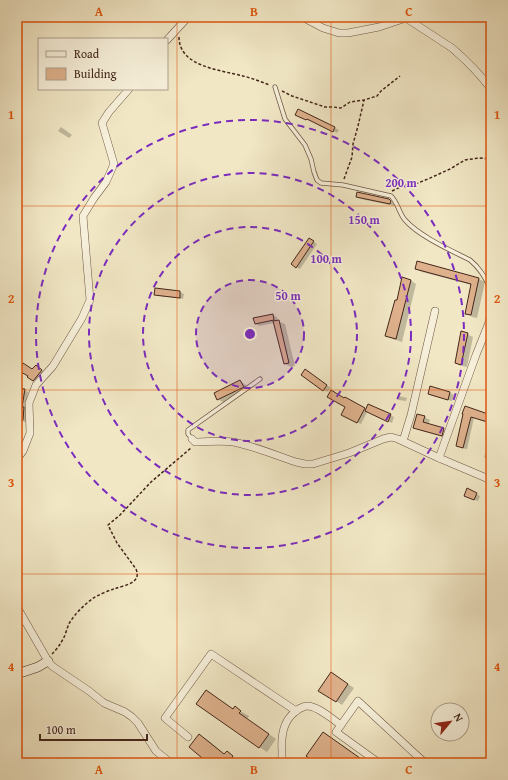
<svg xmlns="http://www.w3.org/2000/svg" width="508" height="780" viewBox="0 0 508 780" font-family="'Gentium Book Plus',serif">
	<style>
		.shadow { fill: #0003 }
		.building { fill: #deb18c; stroke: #43261a }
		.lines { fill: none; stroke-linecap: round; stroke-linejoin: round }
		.lane-casing { stroke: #6e5645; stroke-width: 5 }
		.street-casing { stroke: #6e5645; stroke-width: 8 }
		.secondary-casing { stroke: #43261a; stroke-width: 10 }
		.path { stroke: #43261a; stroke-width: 1.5; stroke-dasharray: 3 2; stroke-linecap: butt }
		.lane { stroke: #f6efd9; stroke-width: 3.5 }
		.street { stroke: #f6efd9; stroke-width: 7 }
		.secondary { stroke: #f6efd9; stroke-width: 9 }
		.grid { fill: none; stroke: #e0560d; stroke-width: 1; stroke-opacity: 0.55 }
		.ring { fill: none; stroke: #7b2cbf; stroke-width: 2; stroke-dasharray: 7 5 }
		.centre { fill: #7b2cbf; stroke: #f6efd9; stroke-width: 2 }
		.ring-label { font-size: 12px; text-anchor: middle; font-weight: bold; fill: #7b2cbf; stroke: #f6efd9; stroke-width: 3; stroke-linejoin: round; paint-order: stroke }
		.neatline { fill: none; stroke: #e0560d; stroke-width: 1.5 }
		.grid-label { font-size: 13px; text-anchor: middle; font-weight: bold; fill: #e0560d }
	</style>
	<rect width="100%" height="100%" fill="#f1e7c5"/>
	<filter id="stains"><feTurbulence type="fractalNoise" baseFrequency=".005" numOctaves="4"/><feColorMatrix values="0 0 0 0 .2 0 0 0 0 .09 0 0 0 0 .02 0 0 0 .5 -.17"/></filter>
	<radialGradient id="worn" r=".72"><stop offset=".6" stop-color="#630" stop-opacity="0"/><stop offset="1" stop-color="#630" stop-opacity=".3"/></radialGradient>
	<g class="shadow">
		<polygon points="299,110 339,130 337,133 311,120 310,121 300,117"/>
		<polygon points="61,127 72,135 69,138 58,131"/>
		<polygon points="357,197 389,200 394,204 394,206 361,199"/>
		<polygon points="310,239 317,244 300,269 296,267"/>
		<polygon points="416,269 479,279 485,282 477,318 472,317 466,313 472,285 422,272"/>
		<polygon points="410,280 416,284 402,342 393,339 387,336 397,301"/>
		<polygon points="156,289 180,292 184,294 183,299 159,296 155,294"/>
		<polygon points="273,315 277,317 278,321 285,324 295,366 291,367 285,364 274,323 259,326 256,324"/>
		<polygon points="467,334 473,337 467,367 462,366 456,363"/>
		<polygon points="39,368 44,372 37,382 34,380 33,371"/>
		<polygon points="309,372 331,388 327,392 324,390"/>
		<polygon points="240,381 246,385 249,390 224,403 218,399"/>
		<polygon points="431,387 450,393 454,395 452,401 433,396 429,394"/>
		<polygon points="24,390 28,392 26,409 26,422 17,421 17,393"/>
		<polygon points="399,396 407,398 406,401 398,400"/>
		<polygon points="345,399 367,410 390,415 394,417 392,423 367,412 361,424 346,417 347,407"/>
		<polygon points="466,407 491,416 491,424 474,418 467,449 461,448 457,445"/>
		<polygon points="424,417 430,420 428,425 443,429 449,432 447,438 419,430 414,427"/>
		<polygon points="17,438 22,440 22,444 17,443"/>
		<polygon points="486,451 491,453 491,461 484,457"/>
		<polygon points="476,494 480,496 478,501 469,498"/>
		<polygon points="488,496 491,497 491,506 485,503"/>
		<polygon points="337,677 354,688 342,705 320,690"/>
		<polygon points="235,708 249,716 247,719 276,739 267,752 259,747 234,710"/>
		<polygon points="200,735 208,740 225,755 227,753 240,762 239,763 210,763"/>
	</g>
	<g class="building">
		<polygon points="298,109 335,127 333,132 307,119 306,120 295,115"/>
		<polygon points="357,192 389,199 391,201 390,204 356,197"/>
		<polygon points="309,238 314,241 296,268 291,264"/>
		<polygon points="417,261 479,278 471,315 465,314 471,284 415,269"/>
		<polygon points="402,277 411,280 396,339 385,336 395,300 397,300"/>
		<polygon points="155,288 180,291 180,298 154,295"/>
		<polygon points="273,314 274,320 255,324 253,318"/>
		<polygon points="279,320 289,363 284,364 273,321"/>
		<polygon points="461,331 468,333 461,365 455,363"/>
		<polygon points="23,363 32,369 36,365 42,370 33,381 27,377 28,376 19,371"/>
		<polygon points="305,369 327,385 323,391 301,375"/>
		<polygon points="240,380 244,387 217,400 214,393"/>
		<polygon points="430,386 450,392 448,400 428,394"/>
		<polygon points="17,388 25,389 22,407 24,407 23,420 17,420"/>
		<polygon points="331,390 344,398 345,397 365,408 357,423 341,415 345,407 327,397"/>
		<polygon points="368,404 391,414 388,422 365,411"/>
		<polygon points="465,406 491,415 491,423 471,417 463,448 456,446 463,414 462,414"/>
		<polygon points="417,414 425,416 423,422 444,428 442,436 413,428"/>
		<polygon points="467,488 477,493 474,500 464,496"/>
		<polygon points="331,672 348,684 336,702 318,691"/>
		<polygon points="206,690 233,709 235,706 241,711 239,713 269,734 259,748 196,704"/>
		<polygon points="323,732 367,763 316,763 306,756"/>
		<polygon points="199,734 224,754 227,751 233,756 231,759 236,763 208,763 189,747"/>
	</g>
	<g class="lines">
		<g class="lane-casing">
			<g id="lane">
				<path d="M275,87L285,119L305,145L311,159L314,172L317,180L321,183L343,185L391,196C398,203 399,213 405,220C419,236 450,250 470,260C480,268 485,278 491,289"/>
				<polyline points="192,439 188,434 188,430 260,379"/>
			</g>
		</g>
		<g class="street-casing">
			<g id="street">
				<polyline points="302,17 323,28 339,33 348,33 379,27 409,17"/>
				<path d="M406,18L452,48C466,60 480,74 491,89"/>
				<polyline points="167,40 188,17"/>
				<path d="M192,439L195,442C208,442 220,440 233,442C254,446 275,455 296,462L305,464H313L349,453L383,439L391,437L398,439L439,458L491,480"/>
				<polyline points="403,441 411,415 435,311"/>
				<polyline points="439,458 476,355 488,325 491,315"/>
				<polyline points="17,459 23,451 30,433 29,403 36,385 53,366 82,318 90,300 83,216 94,198 106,182 114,164 102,123 109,112 129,89"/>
				<polyline points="17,607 48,661 52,666 89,691 104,703 125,712 132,717 138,723 156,751 171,763"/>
				<polyline points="188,737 165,718 211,654 296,711"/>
				<path d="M284,763C281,759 282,756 282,751C281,737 283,721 295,712C298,709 302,707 306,706C317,705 332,719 341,725"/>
				<polyline points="379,763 336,732 358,701 425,763"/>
			</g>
		</g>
		<g class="secondary-casing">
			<polyline id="secondary" points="17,674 38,667 48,661"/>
		</g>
		<g class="path">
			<path d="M179,37C179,67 221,70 243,76C252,78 261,82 270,85"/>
			<polyline points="282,91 292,96 325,107 333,107 341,108 350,102 364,100 377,96 381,91 400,76"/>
			<polyline points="344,179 352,157 353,144 358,126 364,100"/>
			<polyline points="392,191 405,185 413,185 428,179 450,169 465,160 479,158 491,159"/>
			<path d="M52,654C56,650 60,645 63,639C66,634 67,627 70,622C75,614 84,605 92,599C98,595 107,591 114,589C124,585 142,584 136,569L117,543L108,525L120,515L151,482L191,448"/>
		</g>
		<use href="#lane" class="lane"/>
		<use href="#street" class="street"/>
		<use href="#secondary" class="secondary"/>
	</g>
	<path class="grid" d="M177,17V763M331,17V763M17,206H491M17,390H491M17,574H491"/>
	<circle cx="250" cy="334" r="54" fill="#7b2cbf" fill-opacity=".12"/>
	<g class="ring">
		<circle cx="250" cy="334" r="54"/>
		<circle cx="250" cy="334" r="107"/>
		<circle cx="250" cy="334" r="161"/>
		<circle cx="250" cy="334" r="214"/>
	</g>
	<circle cx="250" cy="334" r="6" class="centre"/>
	<g class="ring-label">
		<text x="401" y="187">200 m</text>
		<text x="364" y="224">150 m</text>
		<text x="326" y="263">100 m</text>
		<text x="288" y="300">50 m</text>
	</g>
	<rect width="508" height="780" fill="none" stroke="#f1e7c5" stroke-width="44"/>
	<rect x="38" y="38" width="130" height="52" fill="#f6efd9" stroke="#ae9f8d"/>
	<rect x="46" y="51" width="20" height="6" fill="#f6efd9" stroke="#ae9f8d"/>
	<text x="74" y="58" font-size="12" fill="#43261a">Road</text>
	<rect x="46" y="68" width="20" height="12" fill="#deb18c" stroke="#ae9f8d"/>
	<text x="74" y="78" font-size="12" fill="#43261a">Building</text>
	<g transform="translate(450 722) rotate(61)"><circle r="19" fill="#f6efd9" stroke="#ae9f8d"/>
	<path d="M0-3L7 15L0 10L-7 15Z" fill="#8f2418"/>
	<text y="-6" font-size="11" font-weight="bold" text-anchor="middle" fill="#43261a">N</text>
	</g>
	<path d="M40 734v6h107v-6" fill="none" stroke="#43261a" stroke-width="2"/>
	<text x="46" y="734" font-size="12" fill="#43261a" stroke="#f6efd9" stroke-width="3" paint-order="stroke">100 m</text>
	<rect x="22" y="22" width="464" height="736" class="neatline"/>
	<g class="grid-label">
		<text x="99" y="16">A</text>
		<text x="254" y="16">B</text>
		<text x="409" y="16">C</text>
		<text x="11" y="119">1</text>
		<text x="497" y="119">1</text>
		<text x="11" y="303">2</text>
		<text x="497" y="303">2</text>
		<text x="11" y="487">3</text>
		<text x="497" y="487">3</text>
		<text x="11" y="671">4</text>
		<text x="497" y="671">4</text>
		<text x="99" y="774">A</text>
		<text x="254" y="774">B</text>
		<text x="409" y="774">C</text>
	</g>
	<rect width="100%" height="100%" filter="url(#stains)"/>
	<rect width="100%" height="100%" fill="url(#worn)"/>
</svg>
